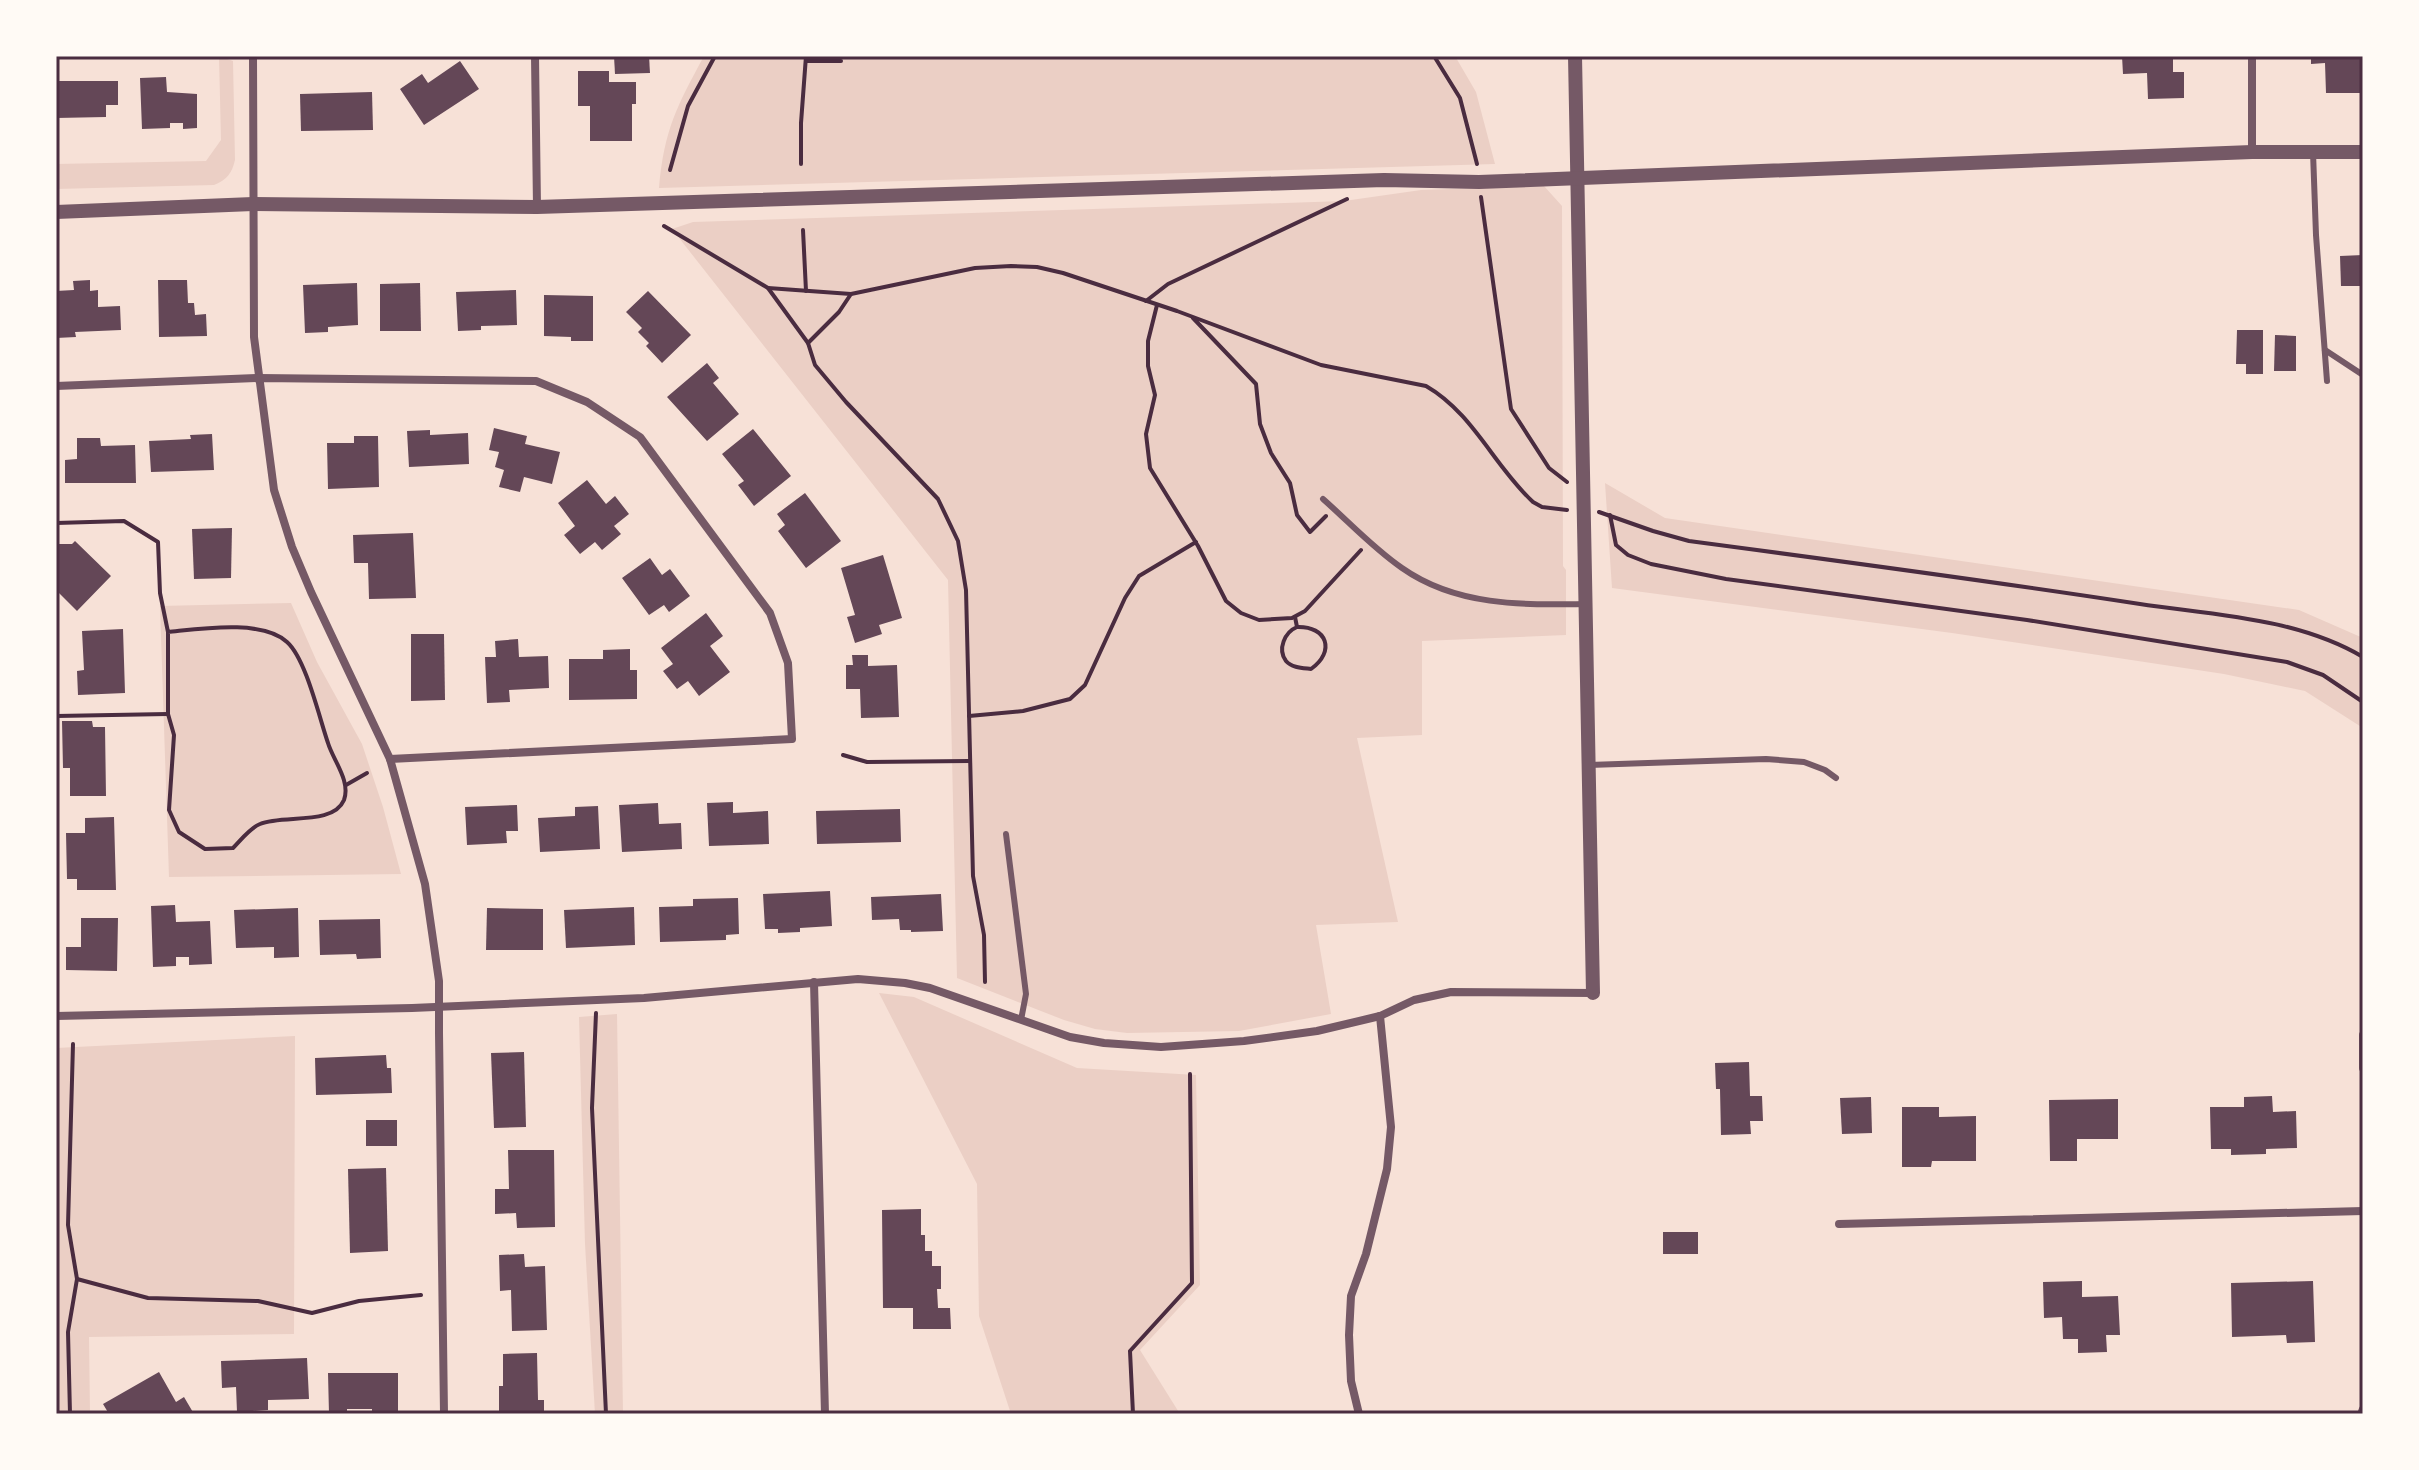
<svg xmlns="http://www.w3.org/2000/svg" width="2419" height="1470" viewBox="0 0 2419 1470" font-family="'Fira Sans Condensed',sans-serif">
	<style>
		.green { fill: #ebcfc5 }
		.building { fill: #644757 }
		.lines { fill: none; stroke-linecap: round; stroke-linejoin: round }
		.path { stroke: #4a2c40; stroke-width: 4 }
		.service { stroke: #755966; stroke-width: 6 }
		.minor { stroke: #755966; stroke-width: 8 }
		.tertiary { stroke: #755966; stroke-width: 14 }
		.neatline { fill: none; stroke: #4a2c40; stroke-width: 3 }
	</style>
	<rect width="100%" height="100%" fill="#f7e1d7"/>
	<g class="green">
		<path d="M219,56L233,61L235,160C232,173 227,180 214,185L56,189V164L206,161L221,140Z"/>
		<path d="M704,56H1455L1476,92L1495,164L659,188C664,130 677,106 704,56Z"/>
		<polygon points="1544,186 1562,206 1563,566 1566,570 1566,635 1422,641 1422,735 1357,738 1398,922 1316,925 1331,1014 1239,1031 1127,1033 1095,1029 1064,1020 957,978 948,580 672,229 693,222 1344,201 1421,190"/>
		<polygon points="1605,483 1665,518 2299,610 2363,638 2363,728 2305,691 2224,674 1952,633 1612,588"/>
		<polygon points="291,603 317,662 362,744 383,807 401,874 169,877 160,606"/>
		<polygon points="879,993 914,997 1077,1068 1196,1075 1200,1285 1140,1350 1180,1414 1011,1414 979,1316 977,1184"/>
		<polygon points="617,1014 623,1414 595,1414 585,1244 579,1017"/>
		<polygon points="295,1036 294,1334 89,1337 90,1414 56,1414 56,1048"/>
	</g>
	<g class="building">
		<polygon points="614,56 649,56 650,73 615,74"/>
		<polygon points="2122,56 2173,56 2173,72 2184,72 2184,98 2148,99 2147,73 2123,74"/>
		<polygon points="2311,56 2363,56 2363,93 2326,93 2325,63 2311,64"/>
		<polygon points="460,61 479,89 424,125 400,89 422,74 428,83"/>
		<polygon points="578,71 609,71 609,82 636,82 636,104 632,104 632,141 590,141 590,106 578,106"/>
		<polygon points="166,77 167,92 197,94 197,128 183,129 183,123 170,123 170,128 142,129 140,78"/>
		<polygon points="56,81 118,81 118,105 106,105 106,117 56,118"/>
		<polygon points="372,92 373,130 301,131 300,94"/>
		<polygon points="2363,255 2363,286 2341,286 2340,256"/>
		<polygon points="90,280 90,291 98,290 98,307 120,306 121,330 75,332 76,337 56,338 56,291 74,290 73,281"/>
		<polygon points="158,280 187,280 188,303 194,303 195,315 206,314 207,336 159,337"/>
		<polygon points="357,283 358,325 328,327 328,332 305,333 303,285"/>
		<polygon points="420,283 421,331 380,331 380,284"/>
		<polygon points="516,290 517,325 481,326 481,330 458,331 456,292"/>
		<polygon points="648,291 691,335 662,363 646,346 649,343 638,332 642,328 626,312"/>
		<polygon points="544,295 593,296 593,341 571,341 571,337 544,336"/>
		<polygon points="2237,330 2263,330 2263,374 2246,374 2246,364 2236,364"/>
		<polygon points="2275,335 2296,336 2296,371 2274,371"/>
		<polygon points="707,363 719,378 713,383 739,414 707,441 667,397"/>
		<polygon points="494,428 527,436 525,444 560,452 552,484 524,477 520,492 499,487 504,470 495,467 499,452 489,450"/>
		<polygon points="753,429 791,476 754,506 738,485 744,481 722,454"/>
		<polygon points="430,430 430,435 468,433 469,464 409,467 407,431"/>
		<polygon points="212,434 214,470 151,472 149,441 191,439 190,435"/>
		<polygon points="354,436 378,436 379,487 328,489 327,443 354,443"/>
		<polygon points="77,438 100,438 101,446 135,445 136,483 65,483 65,460 77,459"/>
		<polygon points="587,480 606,504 615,496 629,514 614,526 621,534 602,550 595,542 580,554 564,535 575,526 558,503"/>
		<polygon points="805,493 841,541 806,568 778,531 785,525 777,514"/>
		<polygon points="232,528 231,578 194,579 192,529"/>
		<polygon points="413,533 416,598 369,599 368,563 354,563 353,535"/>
		<polygon points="75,541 111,576 77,611 56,590 56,544 72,544"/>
		<polygon points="883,555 902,618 879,625 882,634 855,643 847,617 855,615 841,568"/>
		<polygon points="650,558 662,575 670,569 690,596 669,612 664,605 649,615 622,578"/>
		<polygon points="706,613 723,636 710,646 730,672 699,696 688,681 677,689 663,671 673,664 661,648"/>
		<polygon points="123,629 125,693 78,695 77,671 84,670 82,631"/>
		<polygon points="411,634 444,634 445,700 411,701"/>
		<polygon points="518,639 519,657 548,656 549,688 509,690 510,702 487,703 485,657 496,657 495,641"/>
		<polygon points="630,649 630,670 637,670 637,699 569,700 569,659 603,659 603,650"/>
		<polygon points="852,655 868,655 868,666 897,665 899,717 861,718 860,689 846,689 846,665 853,665"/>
		<polygon points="62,721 92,721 93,727 105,727 106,796 70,796 70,768 63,768"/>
		<polygon points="733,802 733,813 768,811 769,844 709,846 707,803"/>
		<polygon points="658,803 659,824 681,823 682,849 622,852 619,805"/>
		<polygon points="517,805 518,831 506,831 507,843 467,845 465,807"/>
		<polygon points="598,806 600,849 540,852 538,818 575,816 575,807"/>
		<polygon points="900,809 901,842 817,844 816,811"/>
		<polygon points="114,817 116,890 77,890 77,879 67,879 66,833 85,833 85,818"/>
		<polygon points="830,891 832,926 800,928 800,932 778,933 778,929 765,929 763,894"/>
		<polygon points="941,894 943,931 911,932 911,930 900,930 899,919 872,920 871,897"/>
		<polygon points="738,898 739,934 726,935 726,940 660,942 659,907 693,906 693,899"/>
		<polygon points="175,905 176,922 210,921 212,964 189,965 189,957 176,957 176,966 153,967 151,906"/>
		<polygon points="634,907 635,945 566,948 564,910"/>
		<polygon points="298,908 299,957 274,958 274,947 236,948 234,910"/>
		<polygon points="487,908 543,909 543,950 486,950"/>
		<polygon points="81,918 118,918 117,971 66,970 66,947 81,947"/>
		<polygon points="380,919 381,958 357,959 356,954 320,955 319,920"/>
		<polygon points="524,1052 526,1127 494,1128 491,1053"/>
		<polygon points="386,1055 387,1068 391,1068 392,1093 316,1095 315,1058"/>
		<polygon points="1749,1062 1750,1096 1762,1096 1763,1121 1750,1121 1751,1134 1721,1135 1720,1089 1716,1089 1715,1063"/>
		<polygon points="2272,1096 2273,1112 2296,1111 2297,1148 2266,1149 2266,1154 2231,1155 2231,1149 2211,1149 2210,1107 2244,1107 2244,1097"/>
		<polygon points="1871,1097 1872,1133 1842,1134 1840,1098"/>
		<polygon points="2118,1099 2118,1139 2077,1139 2077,1161 2050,1161 2049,1100"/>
		<polygon points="1902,1107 1939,1107 1939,1117 1976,1116 1976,1161 1932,1161 1931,1167 1902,1167"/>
		<rect x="366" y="1120" width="31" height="26"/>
		<polygon points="508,1150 554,1150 555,1227 517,1228 516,1213 495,1214 495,1189 509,1189"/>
		<polygon points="386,1168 388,1251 350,1253 348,1169"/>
		<polygon points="921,1209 921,1235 925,1235 925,1251 932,1251 932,1266 941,1266 941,1289 937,1289 938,1308 950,1308 951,1329 913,1329 913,1308 883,1308 882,1210"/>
		<rect x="1663" y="1232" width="35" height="22"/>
		<polygon points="524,1254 525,1267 545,1266 547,1330 512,1331 511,1290 500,1291 499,1255"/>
		<polygon points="2082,1281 2082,1297 2118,1296 2120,1335 2106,1335 2107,1352 2078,1353 2078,1339 2063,1339 2062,1317 2044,1318 2043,1282"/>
		<polygon points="2313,1281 2315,1342 2287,1343 2286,1335 2232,1337 2231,1283"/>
		<polygon points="537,1353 538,1400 544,1400 544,1414 499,1414 499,1386 503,1386 503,1354"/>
		<polygon points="307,1358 309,1399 268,1400 268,1410 237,1412 236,1387 222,1388 221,1361"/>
		<polygon points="159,1372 176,1402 184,1397 194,1414 109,1414 103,1404"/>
		<polygon points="328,1373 398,1373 398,1414 372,1414 372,1409 347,1409 347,1414 329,1414"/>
	</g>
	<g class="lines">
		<g class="path">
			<polyline points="1434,56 1460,98 1477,164"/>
			<polyline points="806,61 841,61"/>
			<polyline points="801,164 801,123 806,56"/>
			<polyline points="670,170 688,106 715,56"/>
			<polyline points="1481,197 1511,409 1549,468 1567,482"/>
			<polyline points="664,226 768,288 808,343 815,365 846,402 938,499 958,541 966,590 973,876 984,935 985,982"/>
			<polyline points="803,230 806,291"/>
			<path d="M768,288L851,294L975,268L1011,266L1037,267L1063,273L1177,311L1321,365L1426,386C1473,413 1494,466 1533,502L1542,507L1567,510"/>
			<polyline points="1146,301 1168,284 1347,199"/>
			<polyline points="1157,305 1148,341 1148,366 1155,395 1146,434 1150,468 1198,546 1226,601 1241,613 1259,620 1292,618 1305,611 1361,550"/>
			<polyline points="1193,318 1256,384 1260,424 1271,453 1290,483 1297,515 1310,532 1326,516"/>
			<polyline points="808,343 839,312 851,294"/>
			<path d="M1599,512L1653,531L1689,541C1840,561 1990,581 2140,604C2215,615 2297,618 2363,657"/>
			<polyline points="1610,515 1616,545 1628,555 1651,564 1726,579 2027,620 2287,662 2323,675 2363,702"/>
			<path d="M56,523L124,521L158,542L160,593L168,632V714L174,735L169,810L179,832L205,849L233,848C241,840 250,828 260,824C283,814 333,826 344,800C351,781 333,760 328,743C319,717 306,659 287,642C262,619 199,629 168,632"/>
			<path d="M1295,617L1297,627C1327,626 1336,651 1311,669C1303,668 1292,668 1286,661C1277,649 1285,632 1297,627"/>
			<polyline points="56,716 168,714"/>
			<polyline points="969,716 1023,711 1070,699 1085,685 1125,598 1139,576 1196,542"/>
			<polyline points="843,755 867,762 969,761"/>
			<polyline points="346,785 367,773"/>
			<polyline points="596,1013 592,1108 606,1414"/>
			<polyline points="77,1279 148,1298 258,1301 312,1313 359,1301 421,1295"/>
			<polyline points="70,1414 68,1332 77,1279 68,1225 73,1044"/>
			<polyline points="1133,1414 1130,1351 1192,1283 1190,1074"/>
		</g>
		<g class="service">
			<polyline points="2313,152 2316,235 2327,381"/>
			<polyline points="2325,350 2363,375"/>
			<path d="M1323,499C1349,522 1374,549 1402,568C1456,606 1521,605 1585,604"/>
			<polyline points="1589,765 1766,759 1804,762 1825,770 1836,778"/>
			<polyline points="1006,834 1026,994 1021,1020"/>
		</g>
		<g class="minor">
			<polyline points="253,56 254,337 274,490 292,547 311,592 390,759 425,884 439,981 439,1033 444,1414"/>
			<polyline points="535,56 537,207"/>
			<polyline points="2252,56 2252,152"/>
			<polyline points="56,386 259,378 536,381 587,402 640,437 770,613 788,663 792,739 390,759"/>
			<polyline points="814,982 825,1414"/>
			<polyline points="56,1016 412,1008 644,998 858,979 905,983 930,988 1070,1037 1104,1043 1161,1047 1244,1041 1317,1031 1380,1016 1414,1000 1451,992 1593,993"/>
			<polyline points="2363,1035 2363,1068"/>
			<polyline points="1839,1224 2363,1211"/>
			<polyline points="1359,1414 1351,1381 1349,1335 1351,1296 1366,1254 1387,1169 1391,1127 1380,1016"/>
			<polyline points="2361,1414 2363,1409"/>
		</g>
		<g class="tertiary">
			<polyline points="1575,56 1593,993"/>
			<polyline points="56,212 253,204 537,207 1384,180 1479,182 2252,152 2363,152"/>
		</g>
	</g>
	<rect width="2419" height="1470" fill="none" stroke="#fffaf5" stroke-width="116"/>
	<rect x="58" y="58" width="2303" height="1354" class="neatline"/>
</svg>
